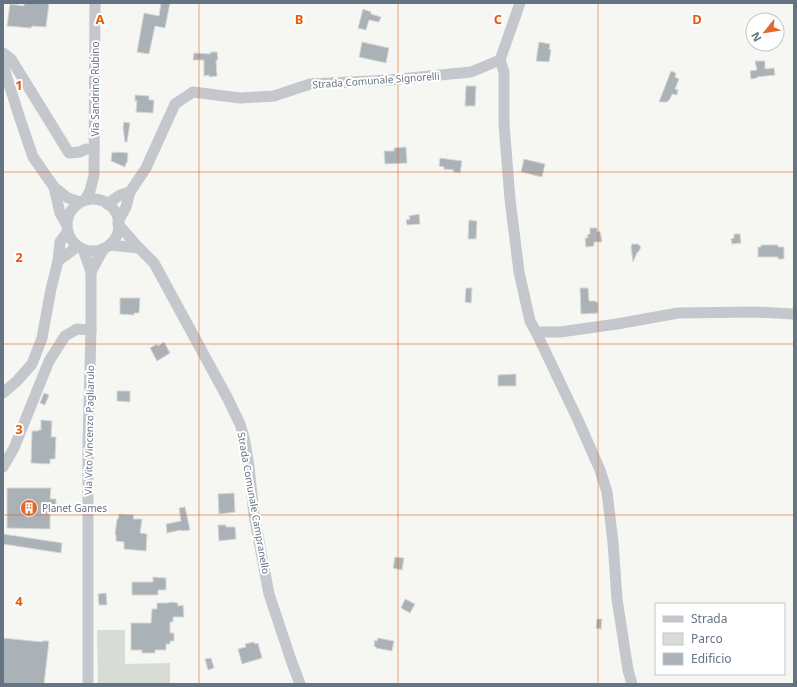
<svg xmlns="http://www.w3.org/2000/svg" width="797" height="687" viewBox="0 0 797 687" font-family="'Noto Sans',sans-serif">
	<style>
		.green { fill: #d7ddd4 }
		.building { fill: #aab1b7; stroke: #d7d8d5 }
		.lines { fill: none; stroke-linecap: round; stroke-linejoin: round }
		.minor { stroke: #c4c7cb; stroke-width: 11 }
		.grid { fill: none; stroke: #e8590c; stroke-width: 1; stroke-opacity: 0.55 }
		.labels { text-anchor: middle; dominant-baseline: central; stroke-width: 4; stroke-linejoin: round; paint-order: stroke }
		.street-label { font-size: 10px; fill: #667383; stroke: #fff }
		.poi-label { font-size: 10px; fill: #667383; stroke: #fff; text-anchor: start }
		.grid-label { font-size: 13px; text-anchor: middle; font-weight: bold; fill: #e8590c; stroke: #fff; stroke-width: 4; stroke-linejoin: round; paint-order: stroke }
	</style>
	<rect width="100%" height="100%" fill="#f6f6f3"/>
	<polygon class="green" points="97,630 125,630 125,664 170,663 170,683 98,684"/>
	<g class="building">
		<polygon points="24,3 49,3 46,27 32,26 31,28 7,26 10,4 24,6"/>
		<polygon points="161,3 170,3 165,28 155,26 149,54 137,52 144,13 159,16"/>
		<polygon points="363,9 371,12 371,14 381,17 379,22 369,20 366,30 358,28"/>
		<polygon points="362,42 389,48 386,63 359,57"/>
		<polygon points="539,42 550,44 549,49 551,50 549,62 536,61"/>
		<polygon points="210,52 217,52 218,60 216,60 217,76 209,77 209,75 204,76 204,60 193,60 194,53 211,54"/>
		<polygon points="755,61 765,61 765,69 774,68 775,75 757,77 757,78 751,79 750,71 757,70"/>
		<polygon points="671,71 676,73 675,77 679,79 675,89 678,90 677,95 672,94 670,99 667,102 659,102"/>
		<polygon points="466,86 476,86 475,106 465,106"/>
		<polygon points="135,95 149,96 149,100 154,100 153,113 136,112 137,101 135,101"/>
		<polygon points="124,122 130,123 127,142 125,142 123,127"/>
		<polygon points="406,147 407,163 385,164 384,151 394,151 394,148"/>
		<polygon points="112,152 116,153 117,152 128,153 127,163 126,163 125,167 111,161"/>
		<polygon points="440,158 462,161 460,173 453,172 454,170 444,169 444,167 439,166"/>
		<polygon points="524,159 545,164 542,177 521,172"/>
		<polygon points="419,214 420,224 407,225 406,220 410,219 409,216"/>
		<polygon points="469,220 477,221 476,239 468,239"/>
		<polygon points="590,228 597,228 597,232 600,231 602,242 594,242 594,246 586,247 585,238 588,238 587,235 590,234"/>
		<polygon points="734,234 740,234 741,243 732,244 731,239 734,238"/>
		<polygon points="632,244 638,244 641,247 639,251 637,253 633,262 631,247"/>
		<polygon points="761,245 778,245 778,247 784,247 784,259 778,259 778,257 758,257 758,247 761,247"/>
		<polygon points="466,288 472,288 471,303 465,302"/>
		<polygon points="580,288 588,288 589,301 595,301 598,303 598,313 581,314"/>
		<polygon points="120,298 140,298 139,313 134,313 134,315 120,314"/>
		<polygon points="164,342 170,353 157,361 150,348 157,344 158,346"/>
		<polygon points="516,374 516,386 498,386 498,375"/>
		<polygon points="117,391 130,391 130,402 117,401"/>
		<polygon points="44,393 49,395 45,405 40,403"/>
		<polygon points="41,420 52,421 51,437 56,437 55,459 50,459 50,464 31,463 32,431 38,431 38,430 41,430"/>
		<polygon points="7,488 51,488 50,499 56,499 56,510 50,510 50,529 7,528"/>
		<polygon points="234,493 235,512 219,514 218,494"/>
		<polygon points="185,507 190,530 181,531 181,530 167,533 166,524 181,521 179,508"/>
		<polygon points="119,514 134,515 133,519 142,519 140,533 147,534 146,551 124,549 124,542 116,541 116,535 115,535 117,519 118,519"/>
		<polygon points="218,525 226,525 226,527 235,527 236,539 219,541"/>
		<polygon points="3,534 62,543 61,553 3,544"/>
		<polygon points="395,557 404,558 402,570 393,568"/>
		<polygon points="153,577 166,578 166,590 158,590 158,595 132,595 132,582 153,582"/>
		<polygon points="106,593 107,605 99,605 98,594"/>
		<polygon points="405,599 415,604 410,613 401,608"/>
		<polygon points="170,602 178,603 178,606 183,605 184,617 173,617 173,622 170,622 170,633 174,633 174,641 170,641 170,644 166,644 166,650 155,650 155,653 142,653 142,650 131,650 131,623 151,623 152,609 157,609 157,603 168,603"/>
		<polygon points="597,619 602,619 601,629 596,628"/>
		<polygon points="3,638 42,642 42,641 49,641 44,684 3,684"/>
		<polygon points="378,638 394,641 392,651 376,648 376,647 374,646 375,640 377,641"/>
		<polygon points="254,642 255,644 258,643 262,658 242,664 238,649 246,647 245,644"/>
		<polygon points="211,658 214,668 208,670 205,659"/>
	</g>
	<g class="lines">
		<g class="minor">
			<polyline points="3,53 11,59 69,153 80,152 86,149"/>
			<polyline points="500,60 504,72 504,124 510,199 519,272 530,321 536,332 560,332 617,324 678,313 755,312 794,314"/>
			<polyline points="3,65 20,119 33,157 54,187 68,198 80,202"/>
			<polyline points="54,187 60,213 67,225"/>
			<circle cx="93" cy="225" r="26"/>
			<polyline points="85,200 90,191 94,175 95,3"/>
			<polyline points="107,204 120,195 130,192"/>
			<polyline points="118,222 126,207 130,192 146,168 175,104 193,92 240,98 274,96 310,84 389,80 471,72 500,60 520,3"/>
			<polyline points="118,224 139,248 154,263 228,399 240,424 244,437 249,466 254,515 269,594 291,660 300,684"/>
			<polyline points="109,245 139,248"/>
			<polyline points="83,249 91,272 91,330 88,443 88,684"/>
			<polyline points="58,261 78,246"/>
			<polyline points="91,272 104,248"/>
			<polyline points="536,332 578,420 600,470 607,492 613,542 617,599 628,670 632,684"/>
			<polyline points="3,393 17,381 32,364 42,338 51,289 58,261 60,242 68,231"/>
			<polyline points="3,467 14,448 49,361 65,336 77,329 91,330"/>
		</g>
	</g>
	<path class="grid" d="M199,3V684M398,3V684M598,3V684M3,172H794M3,344H794M3,515H794"/>
	<defs>
		<g id="building-disc" transform="scale(0.9)"><circle r="9.5" fill="#e06829" stroke="#fff"/><path d="M-4-6H4V6H1V3H-1V6H-4ZM-2.5-4.3h1.7v1.8h-1.7ZM.8-4.3h1.7v1.8H.8ZM-2.5-1h1.7V.8h-1.7ZM.8-1h1.7V.8H.8Z" fill="#fff"/></g>
	</defs>
	<g fill-rule="evenodd">
		<use href="#building-disc" x="29" y="508"/>
	</g>
	<g class="labels">
		<g class="street-label">
			<text transform="translate(376 80) rotate(-4)">Strada Comunale Signorelli</text>
			<text transform="translate(95 89) rotate(-90)">Via Sandrino Rubino</text>
			<text transform="translate(89 430) rotate(-89)">Via Vito Vincenzo Pagliarulo</text>
			<text transform="translate(254 503) rotate(80)">Strada Comunale Campranello</text>
		</g>
		<g class="poi-label">
			<text x="42" y="508">Planet Games</text>
		</g>
	</g>
	<g class="grid-label">
		<text x="100" y="24">A</text>
		<text x="299" y="24">B</text>
		<text x="498" y="24">C</text>
		<text x="697" y="24">D</text>
		<text x="19" y="90">1</text>
		<text x="19" y="262">2</text>
		<text x="19" y="434">3</text>
		<text x="19" y="606">4</text>
	</g>
	<rect width="797" height="687" fill="none" stroke="#667383" stroke-width="8"/>
	<rect x="655" y="603" width="130" height="72" fill="#ffffff" stroke="#c2c7cd"/>
	<rect x="663" y="616" width="20" height="6" fill="#c4c7cb" stroke="#c2c7cd"/>
	<text x="691" y="623" font-size="12" fill="#667383">Strada</text>
	<rect x="663" y="633" width="20" height="12" fill="#d7ddd4" stroke="#c2c7cd"/>
	<text x="691" y="643" font-size="12" fill="#667383">Parco</text>
	<rect x="663" y="653" width="20" height="12" fill="#aab1b7" stroke="#c2c7cd"/>
	<text x="691" y="663" font-size="12" fill="#667383">Edificio</text>
	<g transform="translate(765 32) rotate(240)"><circle r="19" fill="#ffffff" stroke="#c2c7cd"/>
	<path d="M0-3L7 15L0 10L-7 15Z" fill="#e06829"/>
	<text y="-6" font-size="11" font-weight="bold" text-anchor="middle" fill="#667383">N</text>
	</g>
</svg>
